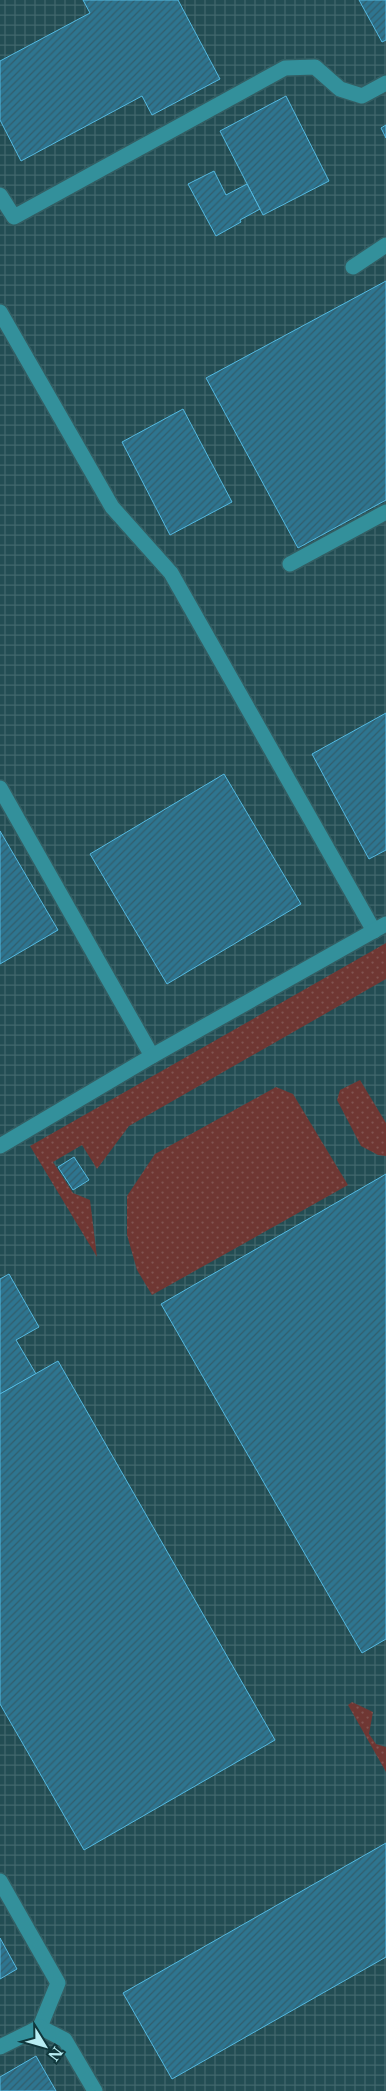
<svg xmlns="http://www.w3.org/2000/svg" width="386" height="2091" viewBox="0 0 386 2091" font-family="'Libre Baskerville',serif">
	<style>
		.industrial { fill: url(#industrial-grid) }
		.grass { fill: url(#grass-dots) }
		.building { fill: url(#building-hatch); stroke: #54b9e0 }
		.lines { fill: none; stroke-linecap: round; stroke-linejoin: round }
		.minor-casing { stroke: #335e63; stroke-width: 18 }
		.minor { stroke: #33909b; stroke-width: 15 }
	</style>
	<defs>
		<pattern id="industrial-grid" width="8" height="8" patternUnits="userSpaceOnUse" patternTransform="scale(1.25)"><rect width="8" height="8" fill="#234d53"/><path d="M0 4h8M4 0v8" fill="none" stroke="#41676c"/></pattern>
		<pattern id="grass-dots" width="8" height="8" patternUnits="userSpaceOnUse" patternTransform="scale(1.25)"><rect width="8" height="8" fill="#6f3733"/><path d="M2 2h.1M6 6h.1" fill="none" stroke="#815451" stroke-width="1.8" stroke-linecap="round"/></pattern>
		<pattern id="building-hatch" width="6" height="6" patternUnits="userSpaceOnUse" patternTransform="scale(1.25)"><rect width="6" height="6" fill="#2e7590"/><path d="M-1 1l2-2M0 6l6-6M5 7l2-2" fill="none" stroke="#325e6c"/></pattern>
	</defs>
	<rect width="100%" height="100%" fill="#1b4146"/>
	<rect class="industrial" x="0" y="0" width="386" height="2091"/>
	<g class="grass">
		<polygon points="386,943 386,979 129,1126 97,1169 82,1145 53,1162 73,1193 90,1200 97,1257 30,1146"/>
		<polygon points="360,1080 386,1123 386,1156 378,1155 361,1146 337,1100 340,1090"/>
		<polygon points="276,1087 293,1094 348,1185 152,1295 137,1270 127,1235 127,1196 155,1154"/>
		<polygon points="352,1702 373,1712 369,1734 376,1744 386,1747 386,1772 348,1705"/>
	</g>
	<g class="building">
		<polygon points="83,0 178,0 220,79 152,115 142,96 21,161 0,120 0,61 90,13"/>
		<polygon points="359,0 386,0 386,40 382,42"/>
		<polygon points="286,96 329,181 263,215 220,131"/>
		<polygon points="386,125 386,138 381,128"/>
		<polygon points="214,171 226,195 247,184 260,209 240,220 241,222 216,236 188,184"/>
		<polygon points="386,281 386,500 298,548 206,378"/>
		<polygon points="183,409 232,502 170,535 122,442"/>
		<polygon points="386,713 386,850 369,859 312,754"/>
		<polygon points="224,774 301,904 167,984 90,854"/>
		<polygon points="0,831 58,930 0,964"/>
		<polygon points="74,1157 89,1180 73,1190 58,1167"/>
		<polygon points="386,1174 386,1639 362,1653 161,1304"/>
		<polygon points="9,1274 39,1327 16,1340 36,1374 0,1394 0,1279"/>
		<polygon points="58,1361 275,1740 84,1850 0,1704 0,1394"/>
		<polygon points="386,1843 386,1957 172,2079 123,1993"/>
		<polygon points="0,1938 17,1969 0,1979"/>
		<polygon points="36,2056 56,2091 0,2091 0,2077"/>
	</g>
	<g class="lines">
		<g class="minor-casing">
			<g id="minor">
				<polyline points="0,195 14,217 285,68 315,67 340,89 362,96 386,83"/>
				<polyline points="353,267 386,245"/>
				<polyline points="0,312 112,507 171,573 374,931"/>
				<polyline points="290,564 386,512"/>
				<polyline points="0,788 152,1056"/>
				<polyline points="0,1146 152,1056 386,924"/>
				<polyline points="0,1881 58,1983 40,2027"/>
				<polyline points="0,2047 40,2027 65,2040 95,2091"/>
			</g>
		</g>
		<use href="#minor" class="minor"/>
	</g>
	<g transform="translate(45 2046) rotate(127)" stroke="#10373b" stroke-width="4" paint-order="stroke">
	<path d="M0-4L9 19L0 12L-9 19Z" fill="#b7ecf2"/>
	<text y="-8" font-size="14" font-weight="bold" text-anchor="middle" fill="#b7ecf2">N</text>
	</g>
</svg>
